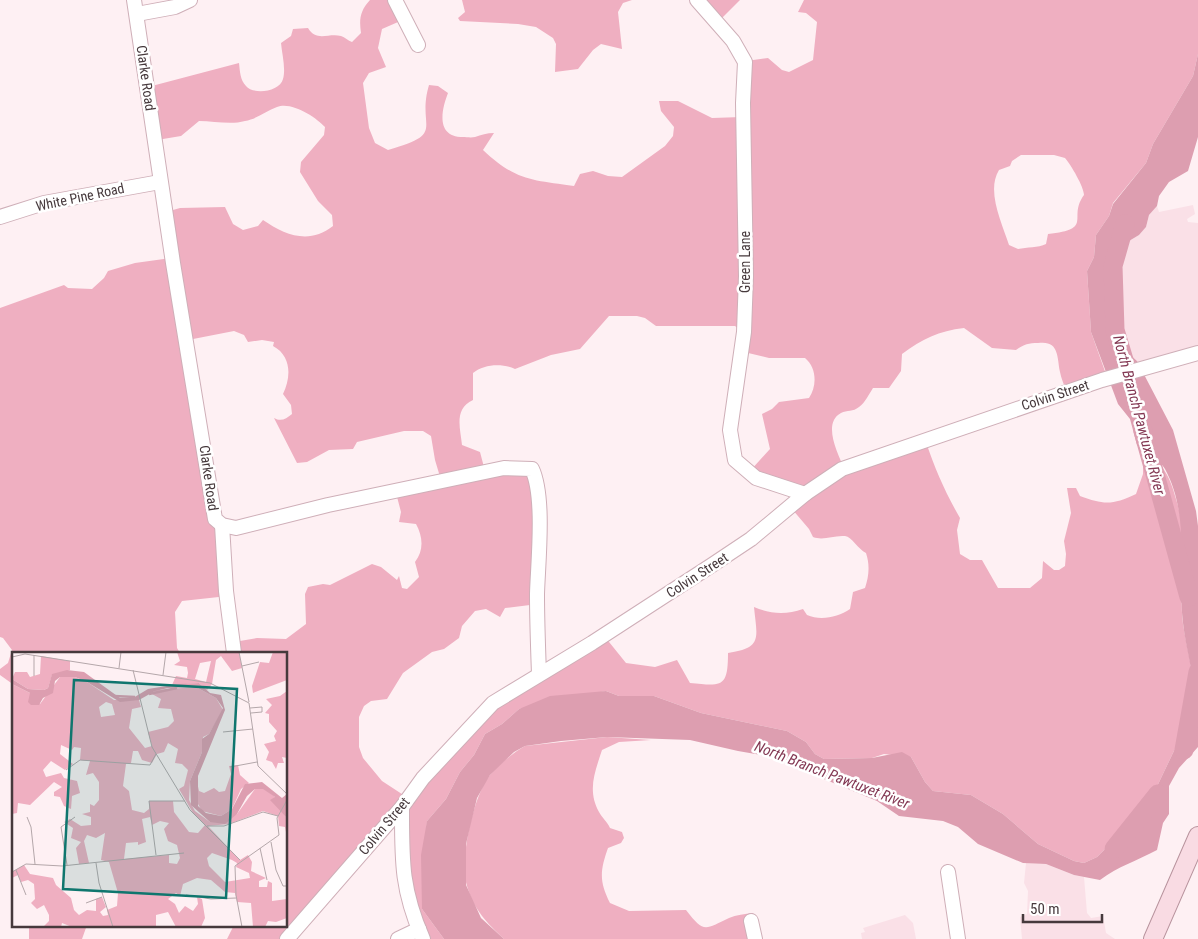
<svg xmlns="http://www.w3.org/2000/svg" width="1198" height="939" viewBox="0 0 1198 939" font-family="'Roboto Condensed',sans-serif">
	<style>
		.built { fill: #fae0e7 }
		.forest { fill: #efafc1; fill-rule: evenodd }
		.water { fill: #dd9eb0 }
		.lines { fill: none; stroke-linecap: round; stroke-linejoin: round }
		.river { stroke: #dd9eb0; stroke-width: 19 }
		.minor-casing { stroke: #cfafb8; stroke-width: 16 }
		.major-casing { stroke: #b8939d; stroke-width: 20 }
		.minor { stroke: #fff; stroke-width: 14 }
		.major { stroke: #f9dbe3; stroke-width: 18 }
		.labels { text-anchor: middle; dominant-baseline: central; stroke-width: 5; stroke-linejoin: round; paint-order: stroke }
		.street-label { font-size: 14px; fill: #46393c; stroke: #fff }
		.water-label { font-size: 15px; font-style: italic; fill: #833853; stroke: #fff }
		.inset-river { fill: none; stroke: #dd9eb0; stroke-width: 2.5 }
		.inset-road { fill: none; stroke: #b4a7aa; stroke-width: 1 }
		.view { fill: #0f766e; fill-opacity: 0.15; stroke: #0f766e; stroke-width: 2.5 }
		.inset-edge { fill: none; stroke: #46393c; stroke-width: 2.5 }
	</style>
	<rect width="100%" height="100%" fill="#fef0f3"/>
	<g class="built">
		<polygon points="1193,205 1195,214 1187,219 1188,222 1198,223 1198,355 1140,367 1137,361 1117,343 1111,270 1113,257 1119,247 1139,235 1146,227 1149,215 1157,206 1159,212"/>
		<polygon points="1026,863 1046,864 1074,875 1084,877 1087,913 1091,918 1103,916 1106,933 1115,939 1022,939 1020,917 1027,914 1028,891 1024,883"/>
		<polygon points="905,915 913,923 916,939 862,939 861,933 865,932 863,928"/>
	</g>
	<g class="forest">
		<path d="M370,0H396L405,19L382,29L378,48L386,67L369,73L363,83L369,128L375,143L388,150C448,133 416,129 429,85L438,86L448,93C441,111 436,137 463,137C466,137 471,138 475,137C481,135 487,133 494,133L483,150C516,181 532,180 574,186L580,174L593,171L608,176L622,177L665,146L673,136L674,127L661,111L659,101H678L712,118L742,117L746,61L768,58L782,70L789,72L813,60L817,22L806,13L798,12L804,0H1198V54L1193,76L1153,144L1146,163L1113,203L1109,216L1096,235L1094,257L1087,271L1091,332L1107,377L1066,391C1064,384 1061,378 1060,372C1057,356 1059,340 1038,343C1029,343 1024,344 1016,350L992,348L964,328C939,331 922,339 902,354L901,371L889,388H873C869,394 865,403 859,407C853,412 847,410 841,413C822,423 838,454 844,468L926,442C935,469 946,494 960,518L957,530L960,554L970,560H982L998,588H1030L1042,578L1043,561L1054,570H1059L1065,566L1066,554L1064,541L1071,513L1067,488H1076L1080,496C1104,505 1113,505 1136,494L1143,474V451C1163,462 1170,477 1176,499C1189,539 1178,583 1183,624C1187,650 1195,676 1194,703C1194,715 1189,725 1182,734L1141,820L1111,843L1097,857L1084,863L1074,861L1038,844L1003,814L971,795L933,791L925,782L911,757L884,754L872,758L824,759L815,754L806,742L787,731L701,713L654,696H619L606,691L519,709L502,724L485,734L474,755L460,772L446,799L427,821L422,909L444,939H423L410,904L403,814L289,939H227L234,925H286V653H234V642L257,638L286,639L306,624L305,594L308,587L323,584L330,585L372,564L381,567L397,580L399,576L402,588L407,589L419,577L415,562C424,550 423,537 416,524L399,522L401,512L396,493L441,480L435,460L431,436L423,431H404L357,442L353,449L329,450L307,462L297,463L274,418C281,422 286,419 292,414L291,405L283,394C291,378 292,356 273,346L274,342L262,340L248,342L244,335L234,331L188,340L228,596L182,601L175,612L177,648L180,653H14V685L0,675V669L8,663L12,650L3,638L0,637V308L64,285L68,288L92,289L104,278L108,271L135,263L171,258L166,212L180,208L225,207L233,224L243,230L258,226L263,220C285,235 309,245 333,226L332,215L318,201L300,172L301,162L324,135L325,127C316,117 291,101 277,107C266,111 257,119 245,121C231,125 214,121 199,121L181,136L157,140L148,87L239,63C240,71 240,80 246,86C253,95 280,92 283,79C286,69 282,54 281,43L291,36L293,29L308,28C316,42 328,33 341,36C345,37 348,41 352,42L361,33C359,19 360,11 370,0ZM1021,155H1054L1065,158C1071,165 1084,187 1084,195C1067,218 1095,229 1048,234L1046,244C1038,248 1027,247 1018,249L1009,245C1002,223 986,191 999,170L1010,166L1012,161ZM609,316H637L645,318L656,326H735L744,333V352L769,358H805C817,368 817,386 809,398L779,402L772,409L762,414L770,449L750,471L801,498L792,509L809,529L813,537C824,541 833,535 845,536C852,537 858,549 866,553C870,565 869,576 865,588L853,592L850,609C838,617 821,621 807,615L803,609C786,615 770,614 754,607C757,638 763,648 728,653C728,688 722,686 690,683L677,660L655,667L626,663L605,637L477,720L408,798L382,781L363,758L359,747V717L364,706L371,701L387,699L403,673L432,652L444,649L459,638L462,626L475,611L486,609L500,617L505,608L538,604L534,472L485,471L480,452L462,445C460,427 454,409 473,400V373C484,364 502,363 515,369L551,355L580,349Z"/>
		<polygon points="462,0 632,0 623,3 618,12 622,49 601,44 593,50 578,69 555,72 556,44 553,38 536,27 518,24 460,21 458,18 465,12"/>
		<polygon points="696,0 740,0 718,22"/>
		<path d="M607,737L651,740L619,742L602,750C595,772 587,790 599,812C602,818 607,821 610,828L622,832L624,838L621,843L608,848C600,871 599,881 610,903L629,911L686,910C704,933 704,930 729,918C736,915 745,914 753,913L759,939H504C487,923 474,910 467,886C459,861 473,796 490,775C499,764 513,753 525,746Z"/>
		<polygon points="33,925 87,925 82,939 29,939 29,927"/>
	</g>
	<path class="water" d="M1198,54V137L1188,171L1169,182L1159,196L1157,206L1149,215L1146,227L1139,235L1119,247L1113,257L1111,270L1117,343L1137,361L1173,430L1196,511L1198,526V747L1179,768L1169,786V814L1163,823L1157,850C1137,861 1118,866 1100,880L1074,875L1046,864L1023,863L978,844L958,827L943,821L899,816L877,801L802,770L785,759L738,751L690,740L607,737L561,741L525,746L514,752L490,775L477,798L466,844V885L481,918L504,939H444L422,909L421,855L427,821L446,799L460,772L474,755L485,734L502,724L519,709L550,696L606,691L619,696H654L701,713L787,731L806,742L815,754L824,759L872,758L902,752L911,757L925,782L933,791L971,795L1003,814L1038,844L1074,861L1084,863L1097,857L1111,843L1141,820L1182,734C1189,725 1194,715 1194,703C1195,676 1186,650 1183,623C1177,572 1191,517 1165,469C1159,458 1145,454 1137,445L1130,419L1118,404L1091,332L1087,271L1094,257L1096,235L1109,216L1113,204L1146,163L1153,144L1193,76Z"/>
	<g class="lines">
		<g class="river">
			<polyline points="1125,224 1113,266 1115,330 1127,370"/>
			<polyline points="1143,431 1189,597"/>
			<polyline points="1184,750 1198,672"/>
			<polyline points="1114,849 1158,794"/>
		</g>
		<g class="minor-casing">
			<g id="minor">
				<path d="M134,0L173,263L215,519L222,525L236,528L328,505L504,468L532,469C545,497 538,561 537,594C537,621 538,647 539,674"/>
				<polyline points="395,0 418,45"/>
				<polyline points="697,0 733,41 745,62 743,103 746,276 744,332 730,430 735,460 756,478 805,494"/>
				<polyline points="137,14 175,7 190,0"/>
				<polyline points="0,217 44,203 160,182"/>
				<polyline points="222,525 226,591 234,653"/>
				<path d="M402,807C402,860 401,889 423,939"/>
				<polyline points="948,872 958,939"/>
				<polyline points="751,921 755,939"/>
				<polyline points="287,939 402,807 423,778 493,703 592,643 712,565 751,539 805,494 842,469 1102,380 1198,353"/>
				<polyline points="398,939 419,929"/>
			</g>
		</g>
		<g class="major-casing">
			<polyline id="major" points="1153,939 1198,836"/>
		</g>
		<use href="#minor" class="minor"/>
		<use href="#major" class="major"/>
	</g>
	<g class="labels">
		<g class="street-label">
			<text transform="translate(146 78) rotate(82)">Clarke Road</text>
			<text transform="translate(80 197) rotate(-12)">White Pine Road</text>
			<text transform="translate(745 262) rotate(-90)">Green Lane</text>
			<text transform="translate(1055 395) rotate(-18)">Colvin Street</text>
			<text transform="translate(209 478) rotate(82)">Clarke Road</text>
			<text transform="translate(697 575) rotate(-33)">Colvin Street</text>
			<text transform="translate(384 826) rotate(-50)">Colvin Street</text>
		</g>
		<g class="water-label">
			<text transform="translate(1139 415) rotate(75)">North Branch Pawtuxet River</text>
			<text transform="translate(832 775) rotate(21)">North Branch Pawtuxet River</text>
		</g>
	</g>
	<g transform="translate(12 652)">
		<rect width="275" height="275" fill="#fef0f3"/>
		<path d="M165,0H227L230,16L220,19L209,4L204,8L200,32L195,38L187,31L160,33L164,24L175,26L176,21L175,15L162,13L168,9ZM199,9L194,30L183,27L188,11ZM261,0H275V28L241,41L240,34L248,10L257,11ZM29,4L58,9V18L40,23L36,36L32,38L16,37L0,27L3,20H15L18,25L28,22ZM48,25H63L75,30L102,48H127L129,55L120,57L117,76L133,96L140,94L136,80L156,75L162,69L159,57L146,56L149,47L140,42L143,38L184,35L204,46L211,58L197,82L191,85L190,100L178,129L177,148L183,159L198,170L225,162L243,137H254L263,145L262,149L275,166V185L273,175L267,174L266,164L251,159L217,172L196,174L228,208L236,203L240,210L239,219L254,226L247,229V235H255L256,229L260,231V249L275,247V266L264,270L256,269L253,275H241L239,251L225,250L223,241L213,240L199,228L185,226L171,232L168,244L164,241L156,247L163,252L167,261L173,254L181,259L186,252L185,245L190,247L193,266L189,275H164L156,260L144,263V275H60L50,271L49,275H31L37,269V263L32,253L25,257L19,251L23,247L22,232L16,228L9,230L6,223L0,226V220L12,213L18,222L41,226L44,233L59,246L62,258L67,263L75,258L84,259V247L90,245L94,255L88,260L91,264L96,263L95,258L105,254L106,241L97,210L89,208L93,181L84,186L75,183L72,189L77,211L67,212L64,196L69,190L59,186L61,176L52,170L58,167L69,174L79,173V165L70,162L78,160V152L82,154L87,148V130L81,121L74,123L78,109L68,108L69,96L62,95L60,98L49,93L48,102L61,112L53,118L39,109L31,118L34,125L49,121L52,126L65,129L68,141L60,144L59,157L52,154L48,145L42,144V140L50,135L42,130L18,153L6,151L5,161L0,162V32L18,41L28,52ZM94,50L100,52L103,63L89,65L87,55ZM156,91L166,97L163,111L170,112L176,118L172,134L167,137L181,161L193,173L186,181L177,180L162,160L161,149H137V157L132,161L120,158L117,139L111,134L114,112L119,111L121,99H126L130,108L140,111L145,102L152,100ZM138,165L140,173L148,169L157,171L152,177L156,189L165,193L168,206L165,212L157,211V203L112,207L114,191L126,190V193L134,190L130,167ZM200,201L220,208L225,211L224,215L237,221L238,226L213,230L197,214L195,206ZM275,39V106L270,105L272,111H266L264,117L260,110L254,108L257,100L252,92L264,89L262,84L265,79L257,70V62L253,61L260,53L254,47L268,44ZM226,113L228,123L237,131L229,137L220,157L209,164L190,159L186,152L185,130L187,139L192,141L202,136L207,140L213,139L219,122L217,114Z" fill="#efafc1" fill-rule="evenodd"/>
		<path d="M55,18L72,20L108,46H121L136,37L167,32L187,31L198,41L209,43L213,58L186,124V154L194,161L209,164L220,157L233,132L250,130L270,146L275,142V166L258,148L263,145L251,137H243L235,144L225,162L213,172L198,170L179,153L178,129L190,100V87L197,82L211,56L204,46L184,35L156,36L143,39L127,48L108,50L75,30L63,25H48L43,29L41,41L31,46L27,53H19L16,50L18,41L0,32V27L16,37L32,38L36,36L40,22Z" fill="#dd9eb0"/>
		<path class="inset-river" d="M137,42L165,36M102,44L123,45"/>
		<path class="inset-road" d="M227,0L237,50M22,3V24M0,5L13,2L198,31L237,51L246,114L275,142M230,14L247,10M107,16L109,0M121,18L140,95L178,158L228,208M151,23L154,0M238,56L250,55V60L239,61M211,80L241,77M218,115L245,110M54,118L68,108L138,113L144,102M15,165L19,175L23,212M195,174H212L251,160L266,164M259,190L264,218L271,234H275M248,196L255,228M144,203L137,149H173M84,211L87,231L101,275M55,213L49,175L63,165M4,218L14,243M0,220L14,212L50,214L172,201M174,243L199,247L224,246M74,251L90,245M230,275L224,243L223,214L267,183L265,166L275,148"/>
		<path class="view" d="M62,28L225,37L214,246L51,237Z"/>
		<rect width="275" height="275" class="inset-edge"/>
	</g>
	<path d="M1023 914v8h79v-8" fill="none" stroke="#46393c" stroke-width="2.5"/>
	<text x="1030" y="914" font-size="15" fill="#46393c" stroke="#ffffff" stroke-width="4" paint-order="stroke">50 m</text>
</svg>
